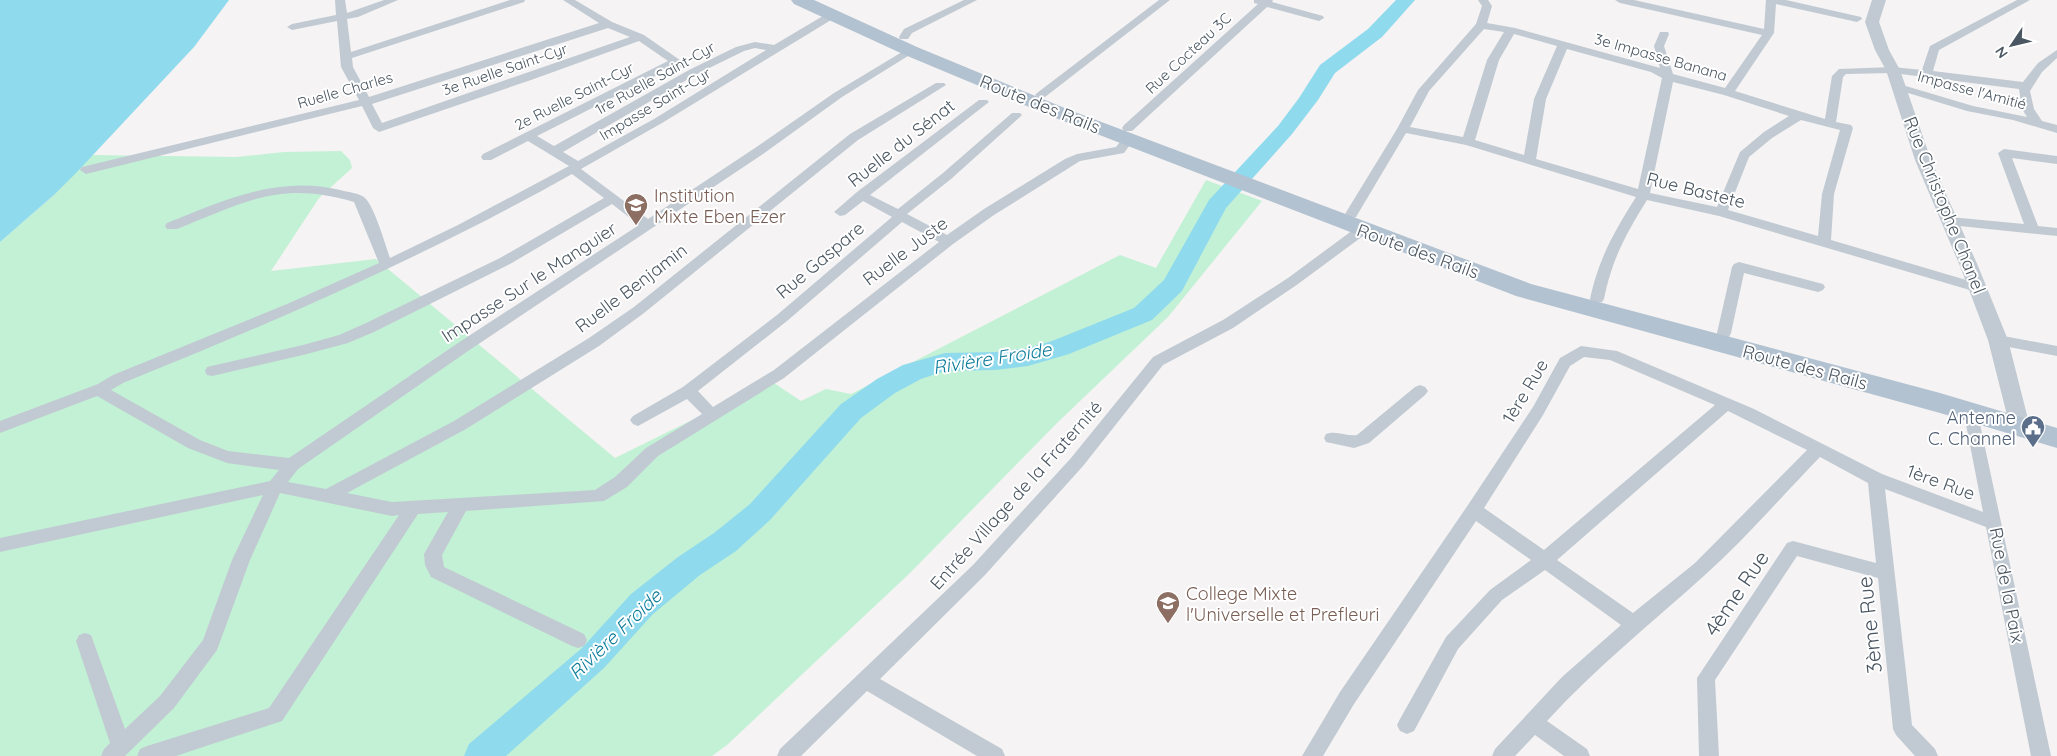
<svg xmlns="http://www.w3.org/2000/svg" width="2057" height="756" viewBox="0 0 2057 756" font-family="Quicksand,sans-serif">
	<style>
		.green { fill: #c3f1d5 }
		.water { fill: #90daee }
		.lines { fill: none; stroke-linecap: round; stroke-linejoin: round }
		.river { fill: #90daee; fill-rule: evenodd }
		.minor { fill: #c1cad2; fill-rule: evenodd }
		.tertiary { fill: #c1cad2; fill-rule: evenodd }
		.primary { fill: #b3c2d1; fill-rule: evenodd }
		.labels { text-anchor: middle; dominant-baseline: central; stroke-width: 4; stroke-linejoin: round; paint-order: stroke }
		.far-street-label { font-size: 15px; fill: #4a5661; stroke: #fff }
		.street-label { font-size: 18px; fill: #4a5661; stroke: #fff }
		.education-label { font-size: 18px; fill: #785e54; stroke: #fff; text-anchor: start }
		.service-label { font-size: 18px; fill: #4e5e75; stroke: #fff; text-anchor: end }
		.water-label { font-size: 19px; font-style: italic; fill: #0c7c9b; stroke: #fff }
		.near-street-label { font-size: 21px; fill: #4a5661; stroke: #fff }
	</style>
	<rect width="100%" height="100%" fill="#f5f3f3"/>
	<polygon class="green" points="341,151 350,160 352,168 319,198 271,271 376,259 615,458 771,381 801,401 826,389 851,394 1120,255 1156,268 1206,180 1262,201 1168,317 1057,423 910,573 727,745 712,756 0,756 0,242 55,194 92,155 236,157 284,152"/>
	<polygon class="water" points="0,0 229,0 194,47 77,172 55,194 0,242"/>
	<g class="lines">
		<polygon class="river" points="1396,0 1415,0 1382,37 1335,73 1318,100 1292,134 1226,208 1182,291 1152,320 1069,354 1028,366 996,370 945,371 921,379 895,393 861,418 770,520 736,551 700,575 653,614 604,668 506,756 464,756 469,744 582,648 631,594 678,557 714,533 750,504 841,404 877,379 903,365 945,353 996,352 1028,348 1052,341 1134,308 1164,280 1209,200 1278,126 1299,98 1320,65 1368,29"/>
		<g class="minor">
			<path d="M335,0H345L347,13L384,0H398L358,17L347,19L351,52L510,0H525L524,2L352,58L353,67L369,97L599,23L563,0H575L612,22L644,35L687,65L681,68L675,66L537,136L554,146L689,70L736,47L755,42L774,45L828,13H836L837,15L836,17L662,123L581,169L648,219L755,148L834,93L907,49L911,48L916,51L842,97L763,154L468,351L298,469L288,482L326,489L454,421L589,338L634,307L850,134L936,83H944L946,85L858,140L644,313L599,346L466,429L347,493L392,502L595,490L615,477L646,448L702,414L687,399L638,426L633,424L630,420L633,416L683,387L777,315L892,217L863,201L845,215L840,216L834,212L857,192L979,100H987L989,102L870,195L898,209L943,173L1012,113H1020L1022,115L1020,117L951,179L907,214L947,235L984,209L1065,159L1077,154L1116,147L1125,135H1133L1135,138L1124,153L1080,161L994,215L953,244L784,378L658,456L627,487L604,501L466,511L442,555L444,567L584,634L587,640L584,646L578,648L572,646L431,577L425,565L424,554L448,512L418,514L282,721L176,756H137L140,749L147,746L269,708L399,515L392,516L280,493L250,560L217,650L174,708L125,756H101L104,749L110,743L76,641L79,635L85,633L91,635L125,729L160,696L203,640L232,560L263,495L0,552V538L270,481L279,470L227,463L188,448L97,396L0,433V421L98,384L113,375L287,304L379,263L354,202C281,180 244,202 177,229H167L165,226L167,223C224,200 278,175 340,190C347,192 360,193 365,198C375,208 385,244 390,258L458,225L569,166L528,141L491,160H483L481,157L483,154L668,61L639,41L531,80L379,132L373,128L362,106L86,174L80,170L82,167L359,100L341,67L337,21L292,30L287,27L292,24L336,15ZM608,28L630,37L382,123L372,104ZM755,48L766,50L654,119L578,161L563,152L697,74L744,51ZM572,174L604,198L500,258L364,324L339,335L303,345L207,367L205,371L207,375L212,376L303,355L348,343L374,332L510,264L612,204L639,225L458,343L289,458L228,451L200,440L111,390L123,383C277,321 428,255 572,174ZM902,222L939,242L774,370L713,407L698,391L787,321Z"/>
			<polygon points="964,0 977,0 912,33 908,39 900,39 899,37 904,29"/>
			<polygon points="1159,0 1170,0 1045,97 1037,97 1035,95 1037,93"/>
			<polygon points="1254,0 1273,0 1272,2 1323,16 1324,18 1319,21 1267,7 1132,131 1124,131 1122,128 1124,125 1258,4 1254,3"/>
			<path d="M1478,0H1488L1492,6L1487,23L1515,28L1660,68L1654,46L1660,32H1668L1669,34L1664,46L1673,74L1725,88L1762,35L1620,3L1615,0H1634L1764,29L1766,0H1786L1861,17L1862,19L1857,22L1776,4L1774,33L1735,91L1825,119L1832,76L1839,69L1893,67L1922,70L1930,46L2017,0H2030L1939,50L1933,71L2023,82L2038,63L2057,50V58L2042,72L2030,91L2034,109L2042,121L2057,125V133L2013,120L1967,111L1895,89L1893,87L1899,84L1973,106L2027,117L2022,109L2019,89L1893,73L1846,74L1843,77L1836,122L1851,125L1853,128L1834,194L1831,240L1983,285L1985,288L1983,291H1973L1719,216L1647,200C1626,234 1612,259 1604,299L1602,302H1592L1590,299C1599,258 1614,232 1636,197L1466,145L1406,133L1356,217L1351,218L1345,214L1397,129L1418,90L1476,24L1482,6ZM1484,29L1504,32L1487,60L1463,137L1410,127L1429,91ZM1514,34L1557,46L1534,99L1524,155L1475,140L1499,60ZM1567,49L1651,72L1662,78L1638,189L1536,159L1546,99ZM1673,82L1724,95L1789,116L1764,132L1740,152L1717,207L1650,193ZM1801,120L1840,130L1822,194L1818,236L1728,210L1749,157L1772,138Z"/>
			<polygon points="2004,149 2057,156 2057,164 2012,158 2038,226 2057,228 2057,236 1950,225 1943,221 1950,217 2024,224 1998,153"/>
			<polygon points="1362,226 1369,230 1367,233 1298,284 1233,328 1163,365 1083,466 985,575 880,679 1002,749 1005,756 977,756 867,691 801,756 777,756 780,749 973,565 1071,458 1153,357 1223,320 1288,278 1357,227"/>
			<polygon points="1739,262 1823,284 1825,287 1823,290 1818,292 1744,273 1731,333 1729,337 1719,337 1717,333 1732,267 1734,264"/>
			<polygon points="1998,335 2057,346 2057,356 1993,344 1991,340 1993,336"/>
			<path d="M1581,346L1617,351L1754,409L1882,474L1983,512L1964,414L1967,410L1972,408L1977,410L2051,756H2031L1986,527L1885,489L1912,725L1935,749L1938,756H1915L1896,735L1893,729L1878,578L1797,556L1715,680L1719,756H1699L1697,678L1787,543L1793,541L1876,563L1868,483L1820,457C1783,495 1745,539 1706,574C1652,623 1596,667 1547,721L1587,749L1590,756H1564L1535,735L1515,756H1492L1495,749L1562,677L1621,625L1545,570L1502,600L1458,649L1414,731L1407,734L1400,731L1397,725L1400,719L1446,637L1490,590L1531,560L1476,521L1354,704L1323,756H1302L1340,692L1468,505L1533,407L1560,358ZM1584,357L1610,360L1715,405L1544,550L1484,508L1543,415L1570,366ZM1728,411L1807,450L1695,563L1633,613L1557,560Z"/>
			<path d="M1420,385L1425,387L1428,391L1425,395L1369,443L1354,448L1326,442L1324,438L1326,434C1337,430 1347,437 1357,435L1415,387Z"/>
		</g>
		<polygon class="tertiary" points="1872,0 1886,0 1879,22 1889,50 1900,70 1931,160 1978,266 2008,340 2030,427 2027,433 2020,435 2013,433 2010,427 1988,340 1960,266 1915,160 1886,70 1875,50 1865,22"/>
		<polygon class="primary" points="791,0 814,0 917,47 1067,109 1531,284 1940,393 2057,428 2057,448 1940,413 1516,296 1053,117 905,55 794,4"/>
	</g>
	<defs>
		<g id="school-pin" transform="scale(1.25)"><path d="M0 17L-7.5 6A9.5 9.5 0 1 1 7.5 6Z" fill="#8d6e63" stroke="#fff"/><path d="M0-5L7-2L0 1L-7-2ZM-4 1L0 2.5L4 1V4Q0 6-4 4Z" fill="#fff"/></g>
		<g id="civic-pin" transform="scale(1.25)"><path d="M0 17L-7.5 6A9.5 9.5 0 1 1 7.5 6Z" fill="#5c6f8a" stroke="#fff"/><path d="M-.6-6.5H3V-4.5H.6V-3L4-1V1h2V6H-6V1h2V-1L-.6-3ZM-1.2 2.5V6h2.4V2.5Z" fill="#fff"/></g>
	</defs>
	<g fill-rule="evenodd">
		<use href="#school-pin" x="636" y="205"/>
		<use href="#civic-pin" x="2033" y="427"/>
		<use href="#school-pin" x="1168" y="603"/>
	</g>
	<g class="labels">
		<g class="far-street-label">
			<text transform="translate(1188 53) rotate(-43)">Rue Cocteau 3C</text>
			<text transform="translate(1661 57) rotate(16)">3e Impasse Banana</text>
			<text transform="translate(505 69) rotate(-19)">3e Ruelle Saint-Cyr</text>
			<text transform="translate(655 78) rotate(-29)">1re Ruelle Saint-Cyr</text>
			<text transform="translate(345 90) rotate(-16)">Ruelle Charles</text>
			<text transform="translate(1972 90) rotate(15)">Impasse l'Amitié</text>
			<text transform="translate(574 96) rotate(-27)">2e Ruelle Saint-Cyr</text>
			<text transform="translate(655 104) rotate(-31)">Impasse Saint-Cyr</text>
		</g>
		<g class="street-label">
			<text transform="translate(1040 104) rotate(22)">Route des Rails</text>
			<text transform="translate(901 143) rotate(-38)">Ruelle du Sénat</text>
			<text transform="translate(1696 190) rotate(14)">Rue Bastete</text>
			<text transform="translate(1945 205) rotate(68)">Rue Christophe Chanel</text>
			<text transform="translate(905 251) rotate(-37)">Ruelle Juste</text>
			<text transform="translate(1418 251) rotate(20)">Route des Rails</text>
			<text transform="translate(820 260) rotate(-40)">Rue Gaspare</text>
			<text transform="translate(529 282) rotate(-33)">Impasse Sur le Manguier</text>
			<text transform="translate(631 288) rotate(-37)">Ruelle Benjamin</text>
			<text transform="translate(1805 367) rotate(15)">Route des Rails</text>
			<text transform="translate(1525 391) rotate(-59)">1ère Rue</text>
			<text transform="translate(1941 482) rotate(20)">1ère Rue</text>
			<text transform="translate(1016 495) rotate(-48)">Entrée Village de la Fraternité</text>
			<text transform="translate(2007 585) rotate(79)">Rue de la Paix</text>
		</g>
		<g class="education-label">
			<text x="654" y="195">Institution<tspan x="654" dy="21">Mixte Eben Ezer</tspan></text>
			<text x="1186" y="593">College Mixte<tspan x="1186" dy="21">l'Universelle et Prefleuri</tspan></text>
		</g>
		<g class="service-label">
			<text x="2016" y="417">Antenne<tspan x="2016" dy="21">C. Channel</tspan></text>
		</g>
		<g class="water-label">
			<text transform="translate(992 358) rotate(-9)">Rivière Froide</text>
			<text transform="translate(615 634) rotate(-44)">Rivière Froide</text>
		</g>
		<g class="near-street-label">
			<text transform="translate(1736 593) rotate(-56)">4ème Rue</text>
			<text transform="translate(1869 625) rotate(-96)">3ème Rue</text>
		</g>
	</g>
	<g transform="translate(2012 45) rotate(235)" stroke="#ffffff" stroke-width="4" paint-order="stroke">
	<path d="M0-4L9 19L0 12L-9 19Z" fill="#4a5661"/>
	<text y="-8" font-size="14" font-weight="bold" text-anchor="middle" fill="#4a5661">N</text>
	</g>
</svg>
